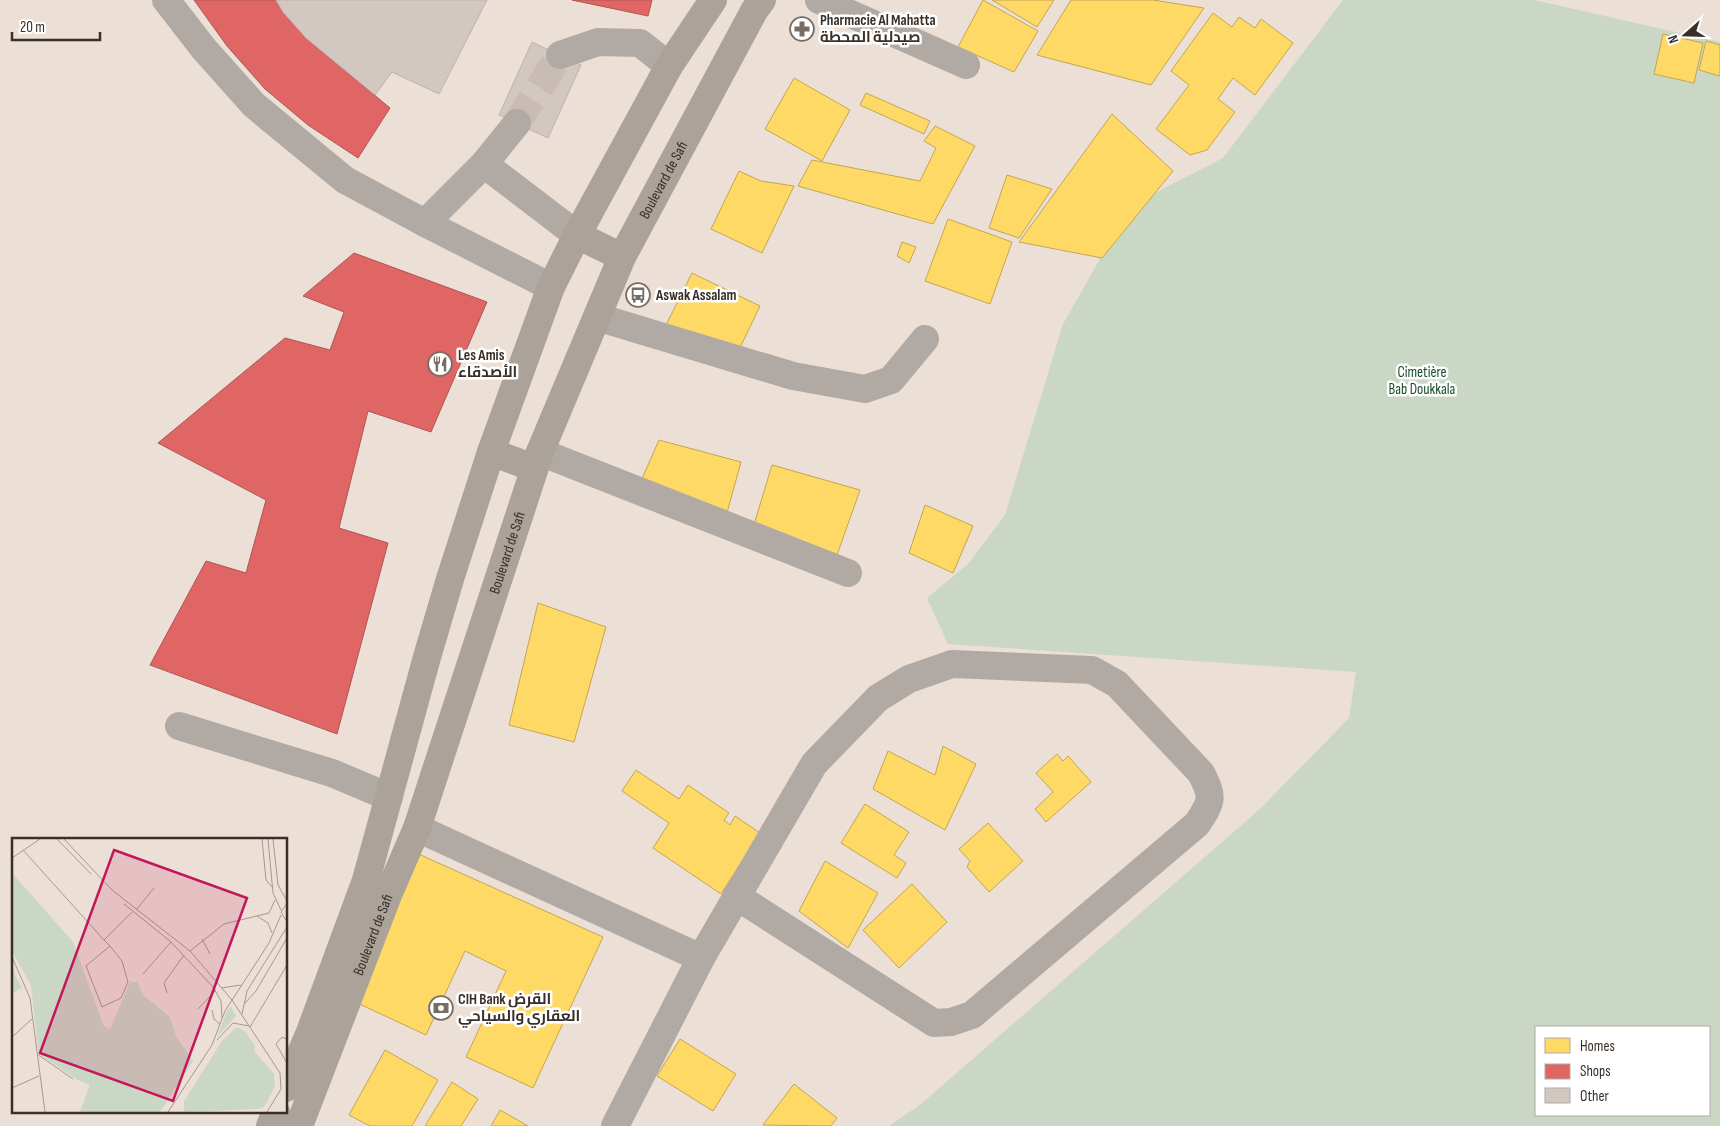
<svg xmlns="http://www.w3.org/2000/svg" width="1720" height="1126" viewBox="0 0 1720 1126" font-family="'Sofia Sans Condensed',Cairo,sans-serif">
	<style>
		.green { fill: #cad7c4; fill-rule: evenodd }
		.homes { fill: #ffd966; stroke: #c3a653 }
		.shops { fill: #e06666; stroke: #ae5653 }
		.building { fill: #d2c8c1; stroke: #bdb3ac }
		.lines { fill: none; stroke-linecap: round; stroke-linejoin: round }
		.minor-tunnel { stroke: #c8bcb3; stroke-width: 28; stroke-dasharray: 28 14; stroke-linecap: butt }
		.minor { stroke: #b1aaa4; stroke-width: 28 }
		.major { stroke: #aba29a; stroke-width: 28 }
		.labels { text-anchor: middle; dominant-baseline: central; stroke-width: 5; stroke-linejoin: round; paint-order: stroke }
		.poi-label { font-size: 15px; font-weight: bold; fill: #382f28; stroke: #fff; text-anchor: start }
		.street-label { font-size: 15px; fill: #382f28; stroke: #fff }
		.park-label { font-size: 15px; fill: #174c2b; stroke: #fff }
		.inset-road { fill: none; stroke: #a49990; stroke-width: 1 }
		.view { fill: #c2185b; fill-opacity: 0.15; stroke: #c2185b; stroke-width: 2.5 }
		.inset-edge { fill: none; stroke: #382f28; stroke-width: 2.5 }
	</style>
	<rect width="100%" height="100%" fill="#ecdfd6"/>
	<path class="green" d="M1343,0H1534L1720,42V1126H889L921,1104L1260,809L1349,718L1356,672L948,644L927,598L968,564L1005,515L1063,324L1104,252L1155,193L1223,158ZM1536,1027H1709V1115H1536Z"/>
	<g class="homes">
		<polygon points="983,0 1038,31 1014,72 958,47"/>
		<polygon points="992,0 1054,0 1037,27"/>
		<polygon points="1071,0 1153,0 1204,8 1151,85 1037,55"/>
		<polygon points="1213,13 1232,27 1239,17 1255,28 1261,19 1293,43 1255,95 1233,78 1218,99 1235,112 1207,150 1190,155 1156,129 1189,85 1171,71"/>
		<polygon points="1663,34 1703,43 1694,83 1654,74"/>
		<polygon points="1706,41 1720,45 1720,76 1699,70"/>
		<polygon points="794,78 850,110 822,161 765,129"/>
		<polygon points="866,93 930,121 924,134 860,105"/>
		<polygon points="1112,114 1173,171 1102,258 1019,242"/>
		<polygon points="935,126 975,146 933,224 798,186 812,160 920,181 936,148 924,141"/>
		<polygon points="739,171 761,181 794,186 762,253 711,229"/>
		<polygon points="1007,175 1052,189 1019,238 989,228"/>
		<polygon points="948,219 1012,242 990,304 925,281"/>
		<polygon points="902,242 916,247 909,263 897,256"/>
		<polygon points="692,273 760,306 737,354 665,327"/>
		<polygon points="659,440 741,462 725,520 637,490"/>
		<polygon points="772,465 860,490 837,555 753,528"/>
		<polygon points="925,505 973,526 953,573 909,553"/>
		<polygon points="538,603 606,627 574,742 509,725"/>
		<polygon points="943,746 976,764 945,830 873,789 888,751 935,775"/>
		<polygon points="1057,754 1063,761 1068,756 1091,782 1046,822 1035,809 1053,792 1036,773"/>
		<polygon points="636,770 679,799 688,785 729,813 724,820 730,825 735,816 760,833 721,894 653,848 669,823 622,791"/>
		<polygon points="865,804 909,832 894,855 906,863 897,878 841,843"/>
		<polygon points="988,823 1023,861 989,892 967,867 970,861 959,849"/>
		<polygon points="414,852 603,937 533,1088 466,1057 506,971 465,951 426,1035 355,1002"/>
		<polygon points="825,861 878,893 848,948 799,911"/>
		<polygon points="912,884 947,922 899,968 863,930"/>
		<polygon points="680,1039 736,1074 713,1111 657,1076"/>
		<polygon points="385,1050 438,1080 412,1126 370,1126 349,1115"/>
		<polygon points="452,1082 478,1099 461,1126 425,1126"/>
		<polygon points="794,1084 837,1118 831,1126 763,1125"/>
		<polygon points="500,1110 528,1126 491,1126"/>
	</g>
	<g class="shops">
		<polygon points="194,0 276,0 283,12 306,38 390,108 358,158 308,125 265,89 227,46"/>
		<polygon points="572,0 652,0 648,16"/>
		<polygon points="354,253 487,302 431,432 368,411 339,528 388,543 337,734 150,665 206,561 246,573 266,500 158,443 285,338 330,350 344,312 303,296"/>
	</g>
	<g class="building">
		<polygon points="276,0 487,0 439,94 392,72 375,95 306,38 283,12"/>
		<polygon points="532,42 581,65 548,138 499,115"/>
	</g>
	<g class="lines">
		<polyline class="minor-tunnel" points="517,123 560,55"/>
		<g class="minor">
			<polyline points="166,0 204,49 254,105 345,180 425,223 551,287"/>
			<polyline points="819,0 966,65"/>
			<polyline points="560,55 598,42 640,43 669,66"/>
			<polyline points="484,164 577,235"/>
			<polyline points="425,223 484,164 517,123"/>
			<polyline points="597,317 793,376 865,389 891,380 925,339"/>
			<polyline points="540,452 848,573"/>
			<polyline points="179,726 332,773 389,797"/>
			<polyline points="417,828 701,958"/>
			<path d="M615,1126L701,958L814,764L878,698L909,679L952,664L1092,670L1117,684L1201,773C1214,798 1212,801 1197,824L972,1015L951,1022L934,1023L736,896"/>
		</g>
		<g class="major">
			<polyline points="577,235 622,257"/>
			<polyline points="491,452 534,468"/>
			<polyline points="286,1088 310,1032 366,880 427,657 450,579 491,452 551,287 577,235 669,66 713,0"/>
			<polyline points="270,1126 276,1112"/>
			<path id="s1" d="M299,1126L388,895L417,828L540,452L622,257L754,11L762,0"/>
		</g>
	</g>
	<defs>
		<g id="pharmacy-ring" transform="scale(1.25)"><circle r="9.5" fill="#fff" stroke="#776d65" stroke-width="1.5"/><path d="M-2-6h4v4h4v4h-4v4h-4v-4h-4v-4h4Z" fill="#776d65"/></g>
		<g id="bus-ring" transform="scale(1.25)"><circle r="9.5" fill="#fff" stroke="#776d65" stroke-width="1.5"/><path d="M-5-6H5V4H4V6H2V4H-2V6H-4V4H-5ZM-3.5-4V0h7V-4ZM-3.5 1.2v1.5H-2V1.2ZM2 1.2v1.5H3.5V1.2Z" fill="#776d65"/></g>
		<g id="restaurant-ring" transform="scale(1.25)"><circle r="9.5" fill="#fff" stroke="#776d65" stroke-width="1.5"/><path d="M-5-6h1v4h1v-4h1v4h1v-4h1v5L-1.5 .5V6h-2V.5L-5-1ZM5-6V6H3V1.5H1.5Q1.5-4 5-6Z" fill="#776d65"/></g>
		<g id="bank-ring" transform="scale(1.25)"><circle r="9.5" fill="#fff" stroke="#776d65" stroke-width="1.5"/><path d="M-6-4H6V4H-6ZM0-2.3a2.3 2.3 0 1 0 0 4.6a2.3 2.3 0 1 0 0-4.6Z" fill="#776d65"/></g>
	</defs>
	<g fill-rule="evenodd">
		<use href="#pharmacy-ring" x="802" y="29"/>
		<use href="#bus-ring" x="638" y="295"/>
		<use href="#restaurant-ring" x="440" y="364"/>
		<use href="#bank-ring" x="441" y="1008"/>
	</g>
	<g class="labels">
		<g class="poi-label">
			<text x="820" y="20">Pharmacie Al Mahatta<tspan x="820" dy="17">صيدلية المحطة</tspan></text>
			<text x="656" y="295">Aswak Assalam</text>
			<text x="458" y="355">Les Amis<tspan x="458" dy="17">الأصدقاء</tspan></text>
			<text x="458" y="999">CIH Bank القرض<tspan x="458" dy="17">العقاري والسياحي</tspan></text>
		</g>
		<g class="street-label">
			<text stroke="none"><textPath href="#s1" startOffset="1015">Boulevard de Safi</textPath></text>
			<text stroke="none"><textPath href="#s1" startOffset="610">Boulevard de Safi</textPath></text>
			<text stroke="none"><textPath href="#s1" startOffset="205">Boulevard de Safi</textPath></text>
		</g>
		<g class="park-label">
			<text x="1422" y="372">Cimetière<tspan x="1422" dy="17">Bab Doukkala</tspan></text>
		</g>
	</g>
	<g transform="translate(12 838)">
		<rect width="275" height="275" fill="#ecdfd6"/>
		<path d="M0,35L61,104L92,188L98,191L118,144H125L131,157L158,179L164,198L181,223L148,274H68L78,247L64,241L30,218L26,212L19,147L0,113ZM0,130L10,150L0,155ZM219,168L224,178L205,199L215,173ZM225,189L233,193L243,208L242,213L262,236L263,248L253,268L247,271L172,274V263L210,203Z" fill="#cad7c4"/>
		<path class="inset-road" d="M45,1L79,36M52,1L100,52L178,113L220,162L268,235L269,251L255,274M250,1L254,42L261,50M256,1L261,55L269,72M261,1L266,47L275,63M11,12L92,102L98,108L110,123L116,144L109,160L90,169L74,128L98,108M0,20L28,1M275,65L269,74L275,84M112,66L159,104L201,149L209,163L210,180M124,72L142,50M245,78L256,85L260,95M190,101L198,116M92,102L120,74M178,113L212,86L257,75L263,62M0,119L18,160L33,274M131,136L159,104M209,150L229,147M155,155L152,145L172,117M233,165L244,153L275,100M186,171L204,152M200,172L202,181L208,186M230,176L235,153L275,89M238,189L275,127M0,199L20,181M275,201L270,199L264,206L275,225M205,202L221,185L237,188M25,216L61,241M0,250L27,238M156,274L200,207L213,173L257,105L269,77"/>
		<path class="view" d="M102,12L235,60L161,263L28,215Z"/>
		<rect width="275" height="275" class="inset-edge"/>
	</g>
	<rect x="1535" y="1026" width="175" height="90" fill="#ffffff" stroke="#afaca9"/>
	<rect x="1545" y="1038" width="25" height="15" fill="#ffd966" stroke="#afaca9"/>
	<text x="1580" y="1051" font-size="15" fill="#382f28">Homes</text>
	<rect x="1545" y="1064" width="25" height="15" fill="#e06666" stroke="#afaca9"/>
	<text x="1580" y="1076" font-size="15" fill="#382f28">Shops</text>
	<rect x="1545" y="1088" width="25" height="15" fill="#d2c8c1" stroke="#afaca9"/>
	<text x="1580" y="1101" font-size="15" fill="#382f28">Other</text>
	<g transform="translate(1685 35) rotate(250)" stroke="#ffffff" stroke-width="4" paint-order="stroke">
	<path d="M0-4L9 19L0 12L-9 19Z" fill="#382f28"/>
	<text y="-8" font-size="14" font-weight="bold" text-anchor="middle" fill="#382f28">N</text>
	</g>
	<path d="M12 32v8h88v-8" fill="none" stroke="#382f28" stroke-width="2.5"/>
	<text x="20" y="32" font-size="15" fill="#382f28" stroke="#ffffff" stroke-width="4" paint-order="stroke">20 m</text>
</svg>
